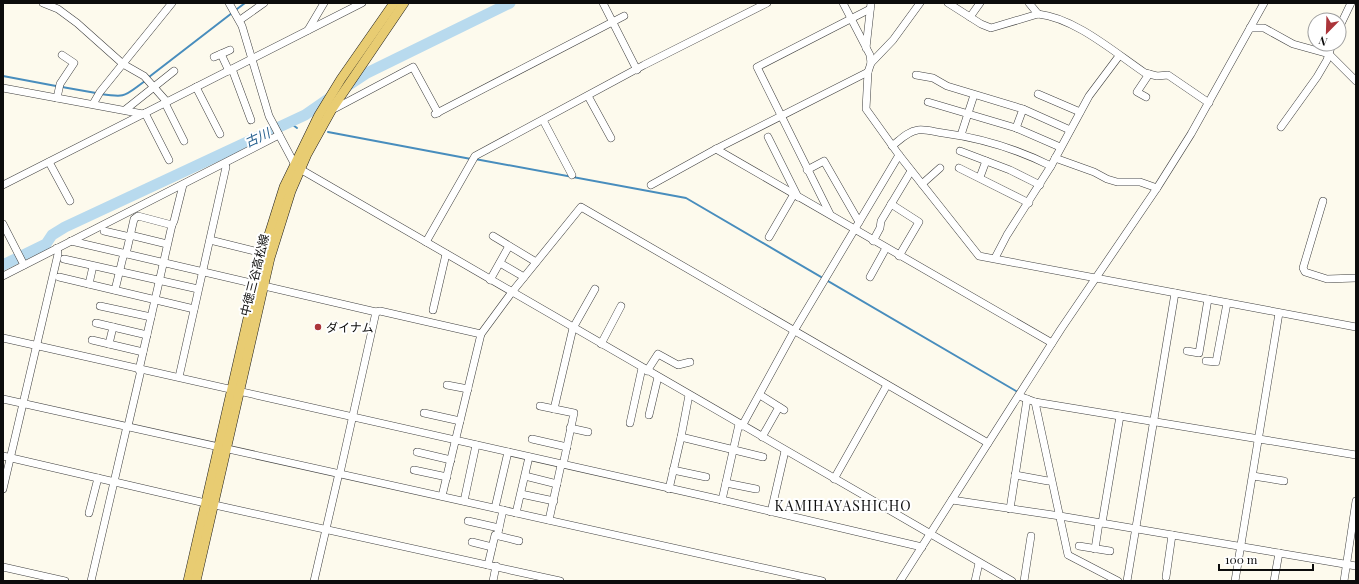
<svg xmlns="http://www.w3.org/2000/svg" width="1359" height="584" viewBox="0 0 1359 584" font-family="'Playfair Display','Noto Sans JP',serif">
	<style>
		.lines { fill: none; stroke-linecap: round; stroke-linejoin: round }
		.stream { stroke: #488dbd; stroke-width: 2 }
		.river { stroke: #b8daee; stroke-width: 11 }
		.minor-casing { stroke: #3f3f3f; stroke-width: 8 }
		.major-casing { stroke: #1d1d1d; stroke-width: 10 }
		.minor { stroke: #fff; stroke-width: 7 }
		.major { stroke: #e8cc72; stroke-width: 9 }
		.poi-dot { fill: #ab353a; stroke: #fff; stroke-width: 1.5 }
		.labels { text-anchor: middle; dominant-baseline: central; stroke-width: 4; stroke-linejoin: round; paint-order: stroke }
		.street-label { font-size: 12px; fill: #0c0c0c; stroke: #fff }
		.poi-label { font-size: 12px; fill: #0c0c0c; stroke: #fff; text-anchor: start }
		.water-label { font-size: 13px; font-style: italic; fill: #255f8e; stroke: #fff }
		.quarter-label { font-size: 14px; letter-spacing: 1px; fill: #0c0c0c; stroke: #fff }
	</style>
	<rect width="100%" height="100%" fill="#fdfaed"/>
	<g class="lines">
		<g class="stream">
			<polyline points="237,9 245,3"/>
			<polyline points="3,76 56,86"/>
			<polyline points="149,77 232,13"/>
			<polyline points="62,87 96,93"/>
			<path d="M101,94C127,98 124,96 145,81"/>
			<polyline points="289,122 297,128"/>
			<polyline points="328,132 471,159"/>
			<polyline points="475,159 686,198 1016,391"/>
		</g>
		<g class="river">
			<polyline points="346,87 367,73 510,3"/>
			<polyline points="3,265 46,244 52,235 65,227 305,115 331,97"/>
		</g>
		<g class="minor-casing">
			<g id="minor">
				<polyline points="43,3 58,9 77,23 123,64 144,76 167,102"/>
				<polyline points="229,3 242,26 269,116 294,163 300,169 1012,581"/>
				<polyline points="603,3 637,70"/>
				<path d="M948,3L981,24L991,28L1038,14C1075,18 1114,52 1145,73L1157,76L1168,75L1209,103"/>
				<polyline points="1029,3 1038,14"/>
				<polyline points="970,17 980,3"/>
				<polyline points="240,20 264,3"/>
				<polyline points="1250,28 1264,28 1293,44 1329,54 1356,81"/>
				<polyline points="1339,28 1351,3"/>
				<polyline points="308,30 324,3"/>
				<polyline points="866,48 871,3"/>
				<polyline points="221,54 229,71"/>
				<polyline points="214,57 230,50"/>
				<polyline points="871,63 893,40 920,3"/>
				<polyline points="232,69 251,120"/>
				<polyline points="868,72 866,109 899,155 979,256 1356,327"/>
				<polyline points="916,75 933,78 947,86 1023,109 1070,130"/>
				<polyline points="196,87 220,134"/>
				<polyline points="3,88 143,114"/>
				<polyline points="1038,94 1080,112"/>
				<polyline points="588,96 611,138"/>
				<polyline points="1146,97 1137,92 1149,74"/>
				<polyline points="57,98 60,84 74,63 62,55"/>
				<polyline points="928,102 1016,128 1060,147"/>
				<polyline points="165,103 184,141"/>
				<polyline points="93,104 100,92 172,3"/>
				<polyline points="125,110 174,71"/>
				<polyline points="332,110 413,67 438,113"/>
				<polyline points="145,113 169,160"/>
				<polyline points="435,114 624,16"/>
				<polyline points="543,120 572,175"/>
				<polyline points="1281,127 1317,77 1327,60 1332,44"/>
				<polyline points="1016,128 1023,109"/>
				<polyline points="961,135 974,95"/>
				<polyline points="768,137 798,197"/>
				<path d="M892,146C900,140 908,131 918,130C926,129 935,132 943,133C981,138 1017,149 1051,166"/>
				<polyline points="716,149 1052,343"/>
				<polyline points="960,151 1010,170 1040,185"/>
				<polyline points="1055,158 1094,172 1107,179 1117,182 1140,182 1157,188"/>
				<polyline points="49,162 70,201"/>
				<polyline points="959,168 1029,203"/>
				<polyline points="807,170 824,161 859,222"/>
				<polyline points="980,177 986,161"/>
				<polyline points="922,184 940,168"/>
				<polyline points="3,185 362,3"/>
				<polyline points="651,185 716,149 868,72 871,63 870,55 843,3"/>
				<polyline points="1323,201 1303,268 1305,272 1327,279 1356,278"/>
				<polyline points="891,204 919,222 899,256"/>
				<polyline points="830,214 757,67 870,9"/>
				<polyline points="3,224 24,265"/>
				<polyline points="172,225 174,221 183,185"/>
				<polyline points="104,231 130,237"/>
				<polyline points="130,235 167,244"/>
				<polyline points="493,236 536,262"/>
				<polyline points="769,237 794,194"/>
				<polyline points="210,240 263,253"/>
				<polyline points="71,241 376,312 340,473"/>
				<polyline points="873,241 880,228 881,221 911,171"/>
				<polyline points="426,242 475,156 644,65 767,3"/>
				<polyline points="126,254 134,219 138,216 172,225 139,370"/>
				<polyline points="995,258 1007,235 1051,166 1089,96 1119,56"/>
				<polyline points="64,259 198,289"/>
				<polyline points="500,263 524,277"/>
				<polyline points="3,276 279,135"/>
				<polyline points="59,277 194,309"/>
				<polyline points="870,277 886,248"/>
				<polyline points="490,280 509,246"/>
				<polyline points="89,284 93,266"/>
				<polyline points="115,290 124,253"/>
				<polyline points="100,306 151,317"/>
				<polyline points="433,310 446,254"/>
				<polyline points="376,312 380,311 481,334 512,292 581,207 988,443"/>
				<polyline points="96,323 147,335"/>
				<polyline points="3,338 722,500 922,547"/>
				<polyline points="92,340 143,352"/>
				<polyline points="109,344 113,327"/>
				<polyline points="601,344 621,306"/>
				<polyline points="1187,351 1199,353 1208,299"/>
				<polyline points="1206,361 1216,362 1227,303"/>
				<polyline points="647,371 658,354 678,365 690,362"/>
				<polyline points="179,377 226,167"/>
				<polyline points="447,385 468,389"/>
				<polyline points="760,395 784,410"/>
				<polyline points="1019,396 1035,402 1356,455"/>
				<polyline points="3,399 822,581"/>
				<polyline points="1035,402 1068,555 1118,581"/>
				<polyline points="540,406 574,413 563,465"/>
				<polyline points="554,409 573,328 595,289"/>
				<polyline points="424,413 460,421"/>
				<polyline points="649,415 658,377"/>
				<polyline points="630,423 642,368"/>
				<polyline points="128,426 141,370"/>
				<polyline points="742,426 794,331 899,155"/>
				<polyline points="570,428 588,432"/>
				<polyline points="681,437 689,395"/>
				<polyline points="762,437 779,407"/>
				<polyline points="532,439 567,447"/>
				<polyline points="417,452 451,460"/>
				<polyline points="3,456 201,502 560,581"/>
				<polyline points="414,470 447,477"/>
				<polyline points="673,470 706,477"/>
				<polyline points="1015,475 1048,481"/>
				<polyline points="525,476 557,484"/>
				<polyline points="1253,476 1284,481"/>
				<polyline points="834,479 887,385"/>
				<polyline points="726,483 756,489"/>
				<polyline points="3,489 58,254 57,248"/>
				<polyline points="669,489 681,437 763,457"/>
				<polyline points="521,494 554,501"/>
				<polyline points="442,496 481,334"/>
				<polyline points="722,500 739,424"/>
				<polyline points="952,500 1060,516 1356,566"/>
				<polyline points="464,501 476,445"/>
				<polyline points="495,508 508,452"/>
				<polyline points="1010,509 1027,399"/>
				<polyline points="771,512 785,451"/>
				<polyline points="89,513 98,478"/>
				<polyline points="516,513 529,457"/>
				<polyline points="549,520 561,465"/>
				<polyline points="468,521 499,528"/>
				<polyline points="1102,523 1120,416"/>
				<polyline points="498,533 503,510"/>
				<polyline points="472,542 492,547"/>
				<polyline points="1079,546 1110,551"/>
				<polyline points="1095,549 1099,523"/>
				<polyline points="488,565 495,535 519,541"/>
				<polyline points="3,567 65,581"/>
				<polyline points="1166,577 1172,535"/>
				<polyline points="91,581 127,426"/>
				<polyline points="314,581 339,473"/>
				<polyline points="493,581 496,566"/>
				<polyline points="900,581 1061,329 1157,188 1191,134 1264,3"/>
				<polyline points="975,581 979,563"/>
				<polyline points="1024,581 1031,536"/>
				<polyline points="1127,581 1175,293"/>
				<polyline points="1235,581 1279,313"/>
				<polyline points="1274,581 1279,553"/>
				<polyline points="1344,581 1356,501"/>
			</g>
		</g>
		<g class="major-casing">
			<g id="major">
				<polyline points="188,581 262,257 284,187 319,115 341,79 394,3"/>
				<polyline points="196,581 270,258 291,191 307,154 332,109 404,3"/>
			</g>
		</g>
		<use href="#minor" class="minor"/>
		<use href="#major" class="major"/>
	</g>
	<circle class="poi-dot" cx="318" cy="327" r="4"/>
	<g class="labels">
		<g class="street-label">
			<text transform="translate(254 275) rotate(-76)">中徳三谷高松線</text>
		</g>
		<g class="poi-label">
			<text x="326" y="327">ダイナム</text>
		</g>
		<g class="water-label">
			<text transform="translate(257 137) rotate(-25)">古川</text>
		</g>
		<g class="quarter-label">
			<text x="843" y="505">KAMIHAYASHICHO</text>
		</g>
	</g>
	<rect width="1359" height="584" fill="none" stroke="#0c0c0c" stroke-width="8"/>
	<g transform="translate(1327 32) rotate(203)"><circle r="19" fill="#ffffff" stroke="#9e9e9e"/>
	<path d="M0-3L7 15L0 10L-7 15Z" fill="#ab353a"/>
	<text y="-6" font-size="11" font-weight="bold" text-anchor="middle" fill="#0c0c0c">N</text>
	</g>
	<path d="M1219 564v6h94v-6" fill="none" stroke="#0c0c0c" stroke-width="2"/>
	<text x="1225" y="564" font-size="12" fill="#0c0c0c" stroke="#ffffff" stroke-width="3" paint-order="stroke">100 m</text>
</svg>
